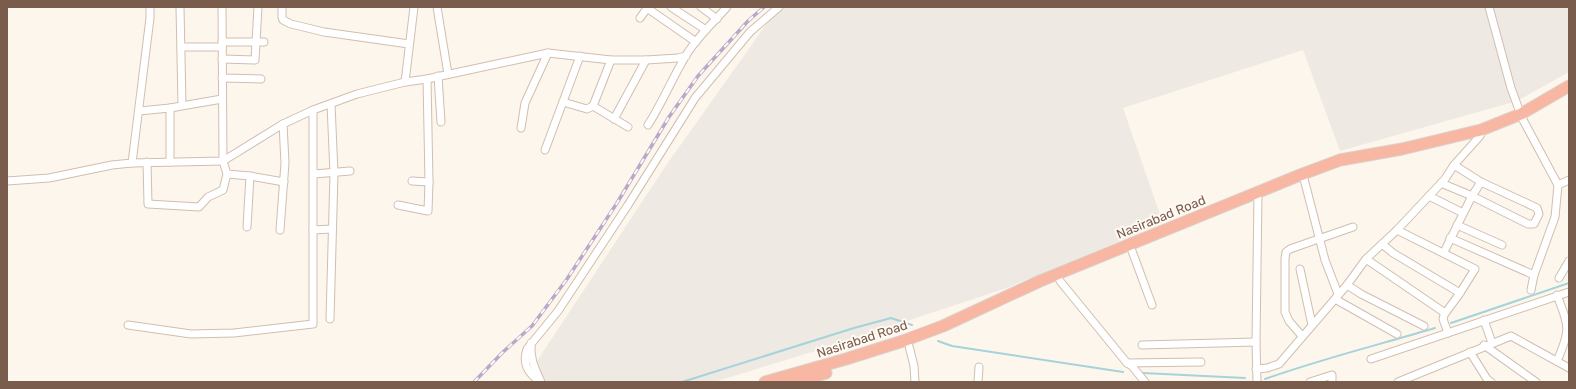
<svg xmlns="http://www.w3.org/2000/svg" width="1576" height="389" viewBox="0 0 1576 389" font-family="Rubik,sans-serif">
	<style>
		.industrial { fill: #efe9e4 }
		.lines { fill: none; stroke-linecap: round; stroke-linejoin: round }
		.stream { stroke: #a5d3da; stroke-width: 2 }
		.minor-casing { stroke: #d1beb0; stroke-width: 9 }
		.highway-casing { stroke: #dad1cd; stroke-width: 13 }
		.minor { stroke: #fff; stroke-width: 7 }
		.highway { stroke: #f7b7a3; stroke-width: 11 }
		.rail-casing { stroke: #b9a8c9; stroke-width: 3.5 }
		.rail { stroke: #fffaf3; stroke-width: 2; stroke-dasharray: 6; stroke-linecap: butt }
		.labels { text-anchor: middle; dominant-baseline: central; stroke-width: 4; stroke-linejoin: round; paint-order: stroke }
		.street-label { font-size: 13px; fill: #7a5c4d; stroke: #fffaf3 }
	</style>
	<rect width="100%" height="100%" fill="#fdf6ec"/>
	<polygon class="industrial" points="784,7 1569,7 1569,72 1517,101 1340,151 1303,50 1123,108 1163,223 1004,289 828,347 714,382 545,382 537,361 667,164 770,19"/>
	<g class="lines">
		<g class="stream">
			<polyline points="1451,323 1569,283"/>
			<polyline points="938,341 952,346 1123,372"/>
			<polyline points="1143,373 1245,378"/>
			<path d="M1265,379C1321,359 1378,345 1435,328"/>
			<polyline points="682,382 854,328 891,318 912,325"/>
		</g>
		<g class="minor-casing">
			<g id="minor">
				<polyline points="180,7 182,105"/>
				<polyline points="222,7 223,161 227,174 250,176 284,182"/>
				<polyline points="282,7 282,17 283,20 291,24 324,32 409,44"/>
				<polyline points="437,7 448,74"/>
				<polyline points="671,7 706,30"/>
				<polyline points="701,7 717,19"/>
				<polyline points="1489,7 1511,88 1522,118 1558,185 1569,180"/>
				<polyline points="647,8 696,42"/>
				<polyline points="640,18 648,7"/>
				<polyline points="222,42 264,42"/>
				<polyline points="181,47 222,47"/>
				<polyline points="222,59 255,60 258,7"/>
				<polyline points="611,60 593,106 628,127"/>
				<polyline points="438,76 441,122"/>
				<polyline points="222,78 261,79"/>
				<polyline points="405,82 414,7"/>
				<polyline points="563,102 587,109 593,106"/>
				<polyline points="139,111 170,108 222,99"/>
				<polyline points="614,119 646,60"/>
				<path d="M648,125C662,103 672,79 685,57C696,38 713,23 727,7"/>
				<polyline points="521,128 525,103 548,53"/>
				<polyline points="545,150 580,56"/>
				<polyline points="147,162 148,204 199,207 208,197 223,190 227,174"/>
				<polyline points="170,162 170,108"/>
				<polyline points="132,163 150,18 150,7"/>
				<polyline points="314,174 350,171"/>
				<polyline points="1304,179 1325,260 1338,294"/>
				<polyline points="7,181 49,178 112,165 132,163 223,161 283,124 313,110 357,94 405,82 427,79 548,53 611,60 646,60 678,58 686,56"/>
				<polyline points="412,181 429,182"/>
				<polyline points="1441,183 1472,196 1528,224 1534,224 1539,214 1537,208 1481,182 1454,165"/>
				<polyline points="1429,196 1463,213"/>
				<polyline points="398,205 428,211 429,182 427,79"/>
				<polyline points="1457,225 1502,245"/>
				<polyline points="247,227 250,176"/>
				<polyline points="280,230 285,163 283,124"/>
				<polyline points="313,230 332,229"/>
				<polyline points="1397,230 1475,269 1460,293 1444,315 1443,319 1448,333"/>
				<polyline points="1450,238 1534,275"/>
				<polyline points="1382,244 1393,253 1460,293"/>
				<polyline points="1132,251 1152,305"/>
				<polyline points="1444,252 1472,196 1481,182"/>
				<polyline points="1366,259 1445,313"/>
				<polyline points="1300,269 1312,325"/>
				<polyline points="1559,278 1569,261"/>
				<polyline points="1060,281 1127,363 1132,366 1145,382"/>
				<polyline points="1347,285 1361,294 1424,326"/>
				<polyline points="1531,290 1534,275 1555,217 1558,185"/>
				<path d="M1557,295C1569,327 1571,329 1557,361"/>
				<polyline points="1335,299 1397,334"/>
				<polyline points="330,319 334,173 331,104"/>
				<polyline points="1484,320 1492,343"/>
				<polyline points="128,325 191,334 234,333 313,324 313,110"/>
				<polyline points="1302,336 1289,321 1285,312 1285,259 1286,252 1290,249 1353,227"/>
				<path d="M531,343C530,360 535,368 541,382"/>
				<polyline points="1142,345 1256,342"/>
				<polyline points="1484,345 1536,382"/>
				<polyline points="909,346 914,366 915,382"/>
				<polyline points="1470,352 1487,379 1491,382"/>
				<polyline points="1371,359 1569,292"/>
				<polyline points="1127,363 1201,362"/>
				<polyline points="1256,369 1267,368 1279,364 1347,285 1366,259 1397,230 1445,179 1454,165 1480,136 1481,130"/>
				<path d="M540,382C528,373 522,364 527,349L558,311L628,205L695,98L750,32L779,7"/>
				<polyline points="978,382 979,367"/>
				<polyline points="1257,382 1256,342 1258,193"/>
				<polyline points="1310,382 1332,375 1332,382"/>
				<polyline points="1398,382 1511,336 1569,368"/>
			</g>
		</g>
		<g class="highway-casing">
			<g id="highway">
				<polyline points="765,382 846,359 903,341 943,326 1040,281 1300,175 1340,160 1402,149 1481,130 1521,114 1569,86"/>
				<polyline points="796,382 826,373"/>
			</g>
		</g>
		<use href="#minor" class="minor"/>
		<use href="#highway" class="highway"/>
		<g class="rail-casing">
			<polyline id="rail" points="474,382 503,352 532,326 567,279 617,203 669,117 698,76 748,21 764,7"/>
		</g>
		<use href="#rail" class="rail"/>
	</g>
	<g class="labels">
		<g class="street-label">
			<text transform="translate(1161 217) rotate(-22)">Nasirabad Road</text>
			<text transform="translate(862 339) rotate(-18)">Nasirabad Road</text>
		</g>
	</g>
	<rect width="1576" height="389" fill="none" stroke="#7a5c4d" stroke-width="16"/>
</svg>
